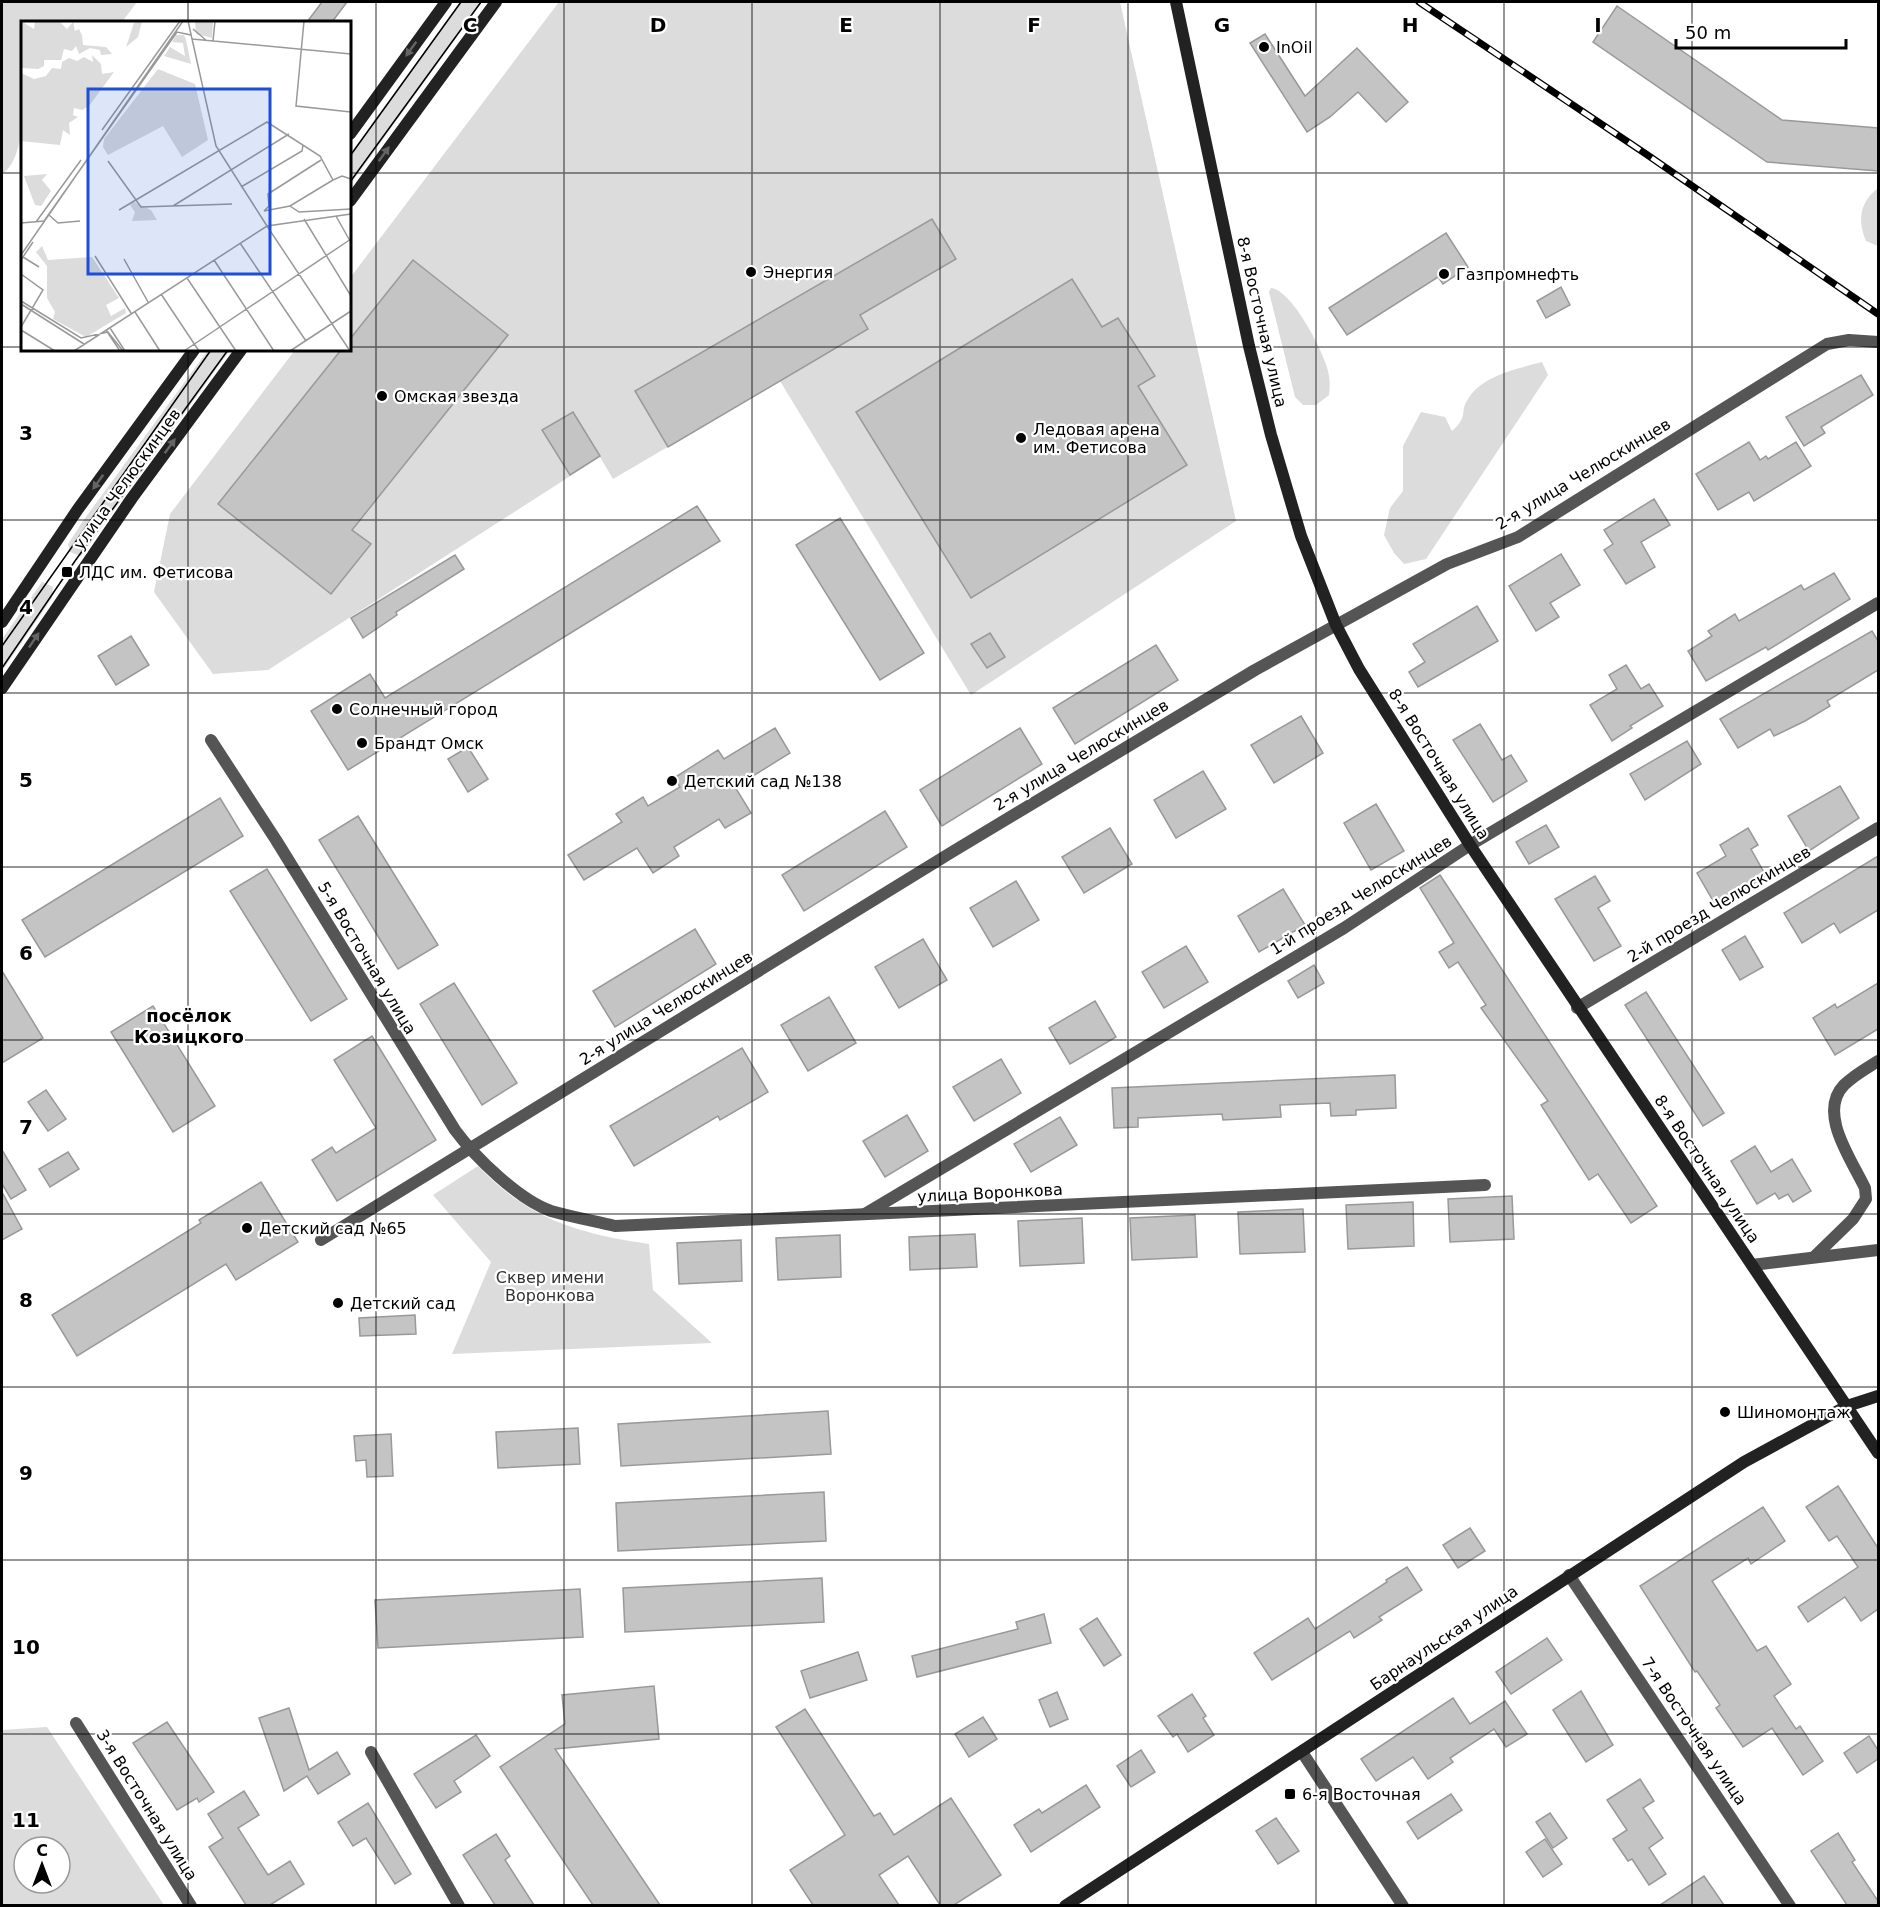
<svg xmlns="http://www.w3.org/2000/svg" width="1880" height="1907" viewBox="0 0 1880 1907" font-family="'DejaVu Sans',sans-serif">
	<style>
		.green { fill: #dcdcdc; fill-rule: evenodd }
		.building { fill: #c4c4c4; stroke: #999; stroke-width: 1.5 }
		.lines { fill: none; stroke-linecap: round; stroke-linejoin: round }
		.street { stroke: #555; stroke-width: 12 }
		.secondary { stroke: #222; stroke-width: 12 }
		.tram { stroke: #000; stroke-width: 1.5 }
		.rail-casing { stroke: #000; stroke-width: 7 }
		.rail { stroke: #fff; stroke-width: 4.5; stroke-dasharray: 14; stroke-linecap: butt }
		.oneway { fill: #646464 }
		.grid { fill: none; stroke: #000; stroke-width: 1.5; stroke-opacity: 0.55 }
		.poi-dot { fill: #000; stroke: #fff; stroke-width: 2 }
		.labels { text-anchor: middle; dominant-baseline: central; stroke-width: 4.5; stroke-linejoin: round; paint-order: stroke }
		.poi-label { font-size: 16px; fill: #000; stroke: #fff; text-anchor: start }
		.street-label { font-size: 16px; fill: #000; stroke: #fff }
		.park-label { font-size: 16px; fill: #333; stroke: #fff }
		.neighbourhood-label { font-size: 18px; font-weight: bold; fill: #000; stroke: #fff }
		.inset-road { fill: none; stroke: #999; stroke-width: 1.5 }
		.view { fill: #1d4ed8; fill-opacity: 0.15; stroke: #1d4ed8; stroke-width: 3 }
		.inset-edge { fill: none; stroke: #000; stroke-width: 3 }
		.grid-label { font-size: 20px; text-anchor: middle; font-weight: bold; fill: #000; stroke: #fff; stroke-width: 4.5; stroke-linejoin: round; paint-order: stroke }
	</style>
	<rect width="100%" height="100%" fill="#fff"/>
	<g class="green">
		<path d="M2,2H137L122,22H22C22,58 33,155 2,174Z"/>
		<polygon points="460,2 482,2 350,185 350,154"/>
		<polygon points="559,2 1120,2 1236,521 971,695 780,381 613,479 600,457 268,670 213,674 154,592 170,514 295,350 350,350 350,278"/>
		<path d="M1878,188V246L1866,241C1857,220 1860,202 1878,188Z"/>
		<path d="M1271,288C1292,290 1323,351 1328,371C1330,379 1330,387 1329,395L1316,405H1303L1295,397L1269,292Z"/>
		<polygon points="208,350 230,350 81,556 70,552 68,544 83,521"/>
		<path d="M1542,362L1548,375L1426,559L1404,564L1394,553L1384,535L1390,508L1403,491V446L1421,412L1445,417L1452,431C1469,416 1459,413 1468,399C1483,375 1517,369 1542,362Z"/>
		<polygon points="42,582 53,587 52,598 2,671 2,639"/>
		<path d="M478,1166C528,1219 578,1234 649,1244L653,1290L712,1343L452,1354L491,1262L433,1195Z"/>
		<path d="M47,1727L164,1905H2V1730ZM24,1847H60V1883H24Z"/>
	</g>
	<g class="building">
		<polygon points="322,2 347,2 332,22 307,22"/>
		<polygon points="1617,6 1782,120 1878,128 1878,171 1767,162 1593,42"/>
		<polygon points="1265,34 1305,96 1357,48 1408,102 1386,122 1358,92 1330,117 1307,132 1250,43"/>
		<polygon points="932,219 956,259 860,315 868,329 668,447 635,391"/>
		<polygon points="1446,233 1468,267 1443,284 1438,277 1347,335 1329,308"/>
		<polygon points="413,260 508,335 352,530 371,544 331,594 218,504 341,350 350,350 350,339"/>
		<polygon points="1072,279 1102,327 1118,318 1155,376 1138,386 1187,465 971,598 856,412"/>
		<polygon points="1561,287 1570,305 1546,318 1537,301"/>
		<polygon points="1861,375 1873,395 1821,427 1825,433 1804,446 1786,417"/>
		<polygon points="573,412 600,456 570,475 542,430"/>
		<polygon points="1749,442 1760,460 1766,456 1768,459 1796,442 1811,466 1754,501 1749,492 1718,510 1696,474"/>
		<polygon points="1654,499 1670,525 1641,542 1655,567 1626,584 1604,550 1613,544 1604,530"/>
		<polygon points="697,506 720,541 348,770 311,711 370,674 385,698"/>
		<polygon points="840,518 924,653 880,680 796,545"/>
		<polygon points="1561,554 1580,585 1550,603 1559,617 1536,631 1509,586"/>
		<polygon points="455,555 464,569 396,612 397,615 363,638 351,618"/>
		<polygon points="1834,573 1850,599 1768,650 1766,647 1706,681 1688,651 1712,636 1708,631 1735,614 1739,621 1801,585 1804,590"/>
		<polygon points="1477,606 1498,641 1418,687 1409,672 1425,662 1413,644"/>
		<polygon points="1872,631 1878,641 1878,670 1827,701 1830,706 1805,721 1774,736 1770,729 1738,748 1720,719"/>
		<polygon points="990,633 1005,657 987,668 971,644"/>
		<polygon points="131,636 149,665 116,685 98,656"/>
		<polygon points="1156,645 1178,680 1075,744 1053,708"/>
		<polygon points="1626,665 1641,689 1649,684 1663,706 1630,726 1632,728 1612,741 1590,705 1617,689 1609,675"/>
		<polygon points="1301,716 1323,753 1274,783 1251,745"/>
		<polygon points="1480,724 1502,760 1511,755 1527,781 1493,802 1453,740"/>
		<polygon points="775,728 790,753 735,787 751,813 725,828 719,819 674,847 679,856 653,873 637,848 584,880 568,855 622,822 616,814 643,797 648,806 680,787 674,778 718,750 724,759"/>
		<polygon points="1020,728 1042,764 942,826 920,790"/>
		<polygon points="1687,741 1701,764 1645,800 1630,774"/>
		<polygon points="468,747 488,779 468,792 448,759"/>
		<polygon points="1203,771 1226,809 1176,838 1154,800"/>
		<polygon points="1840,786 1859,818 1809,851 1788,816"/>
		<polygon points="220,798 243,836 45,957 22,920"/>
		<polygon points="1376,804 1404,851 1371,870 1344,823"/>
		<polygon points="885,811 907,847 804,911 782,875"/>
		<polygon points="358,816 438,945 398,969 319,840"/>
		<polygon points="1546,825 1559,847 1529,864 1516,842"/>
		<polygon points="1110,828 1132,864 1084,893 1062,857"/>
		<polygon points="1748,828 1758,845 1751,849 1766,876 1716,906 1697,873 1726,856 1720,845"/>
		<polygon points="1878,856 1878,910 1840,933 1834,923 1802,943 1784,913"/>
		<polygon points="267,869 347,999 311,1021 230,891"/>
		<polygon points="1440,875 1657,1206 1631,1223 1598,1174 1589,1180 1541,1105 1548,1101 1481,1008 1486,1005 1458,962 1449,968 1439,952 1454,943 1420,888"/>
		<polygon points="1595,876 1610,901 1598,908 1621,946 1594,961 1555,899"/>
		<polygon points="1016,881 1039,920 993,947 970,908"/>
		<polygon points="1283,889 1305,925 1259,952 1238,916"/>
		<polygon points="695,929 716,964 615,1027 593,991"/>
		<polygon points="1745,936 1763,967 1740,980 1722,950"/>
		<polygon points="923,939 947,980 899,1008 875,967"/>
		<polygon points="1186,946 1208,982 1164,1008 1142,972"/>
		<polygon points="1314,965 1324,983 1298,998 1288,981"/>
		<polygon points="2,971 43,1038 2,1063"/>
		<polygon points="454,983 517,1083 482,1105 420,1004"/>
		<polygon points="1878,983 1878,1029 1835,1055 1813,1018 1835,1004 1837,1008"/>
		<polygon points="1646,992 1724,1113 1703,1126 1625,1005"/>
		<polygon points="829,997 856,1043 808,1071 781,1025"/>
		<polygon points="1095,1001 1116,1037 1070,1064 1049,1028"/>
		<polygon points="153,1006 215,1106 173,1132 111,1032"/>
		<polygon points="372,1036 436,1140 337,1201 312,1160 332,1147 336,1153 376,1128 334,1060"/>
		<polygon points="742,1048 768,1092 720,1120 718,1116 634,1166 610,1126"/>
		<polygon points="1001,1059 1021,1093 974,1121 953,1087"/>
		<polygon points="1395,1075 1396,1108 1356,1110 1356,1115 1331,1116 1330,1103 1280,1105 1281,1117 1223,1120 1222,1114 1138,1118 1138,1127 1114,1128 1112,1088"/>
		<polygon points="46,1090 66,1119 48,1131 28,1102"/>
		<polygon points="907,1115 928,1151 885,1177 863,1141"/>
		<polygon points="1060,1117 1077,1145 1031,1172 1014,1144"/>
		<polygon points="1755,1146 1771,1172 1792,1159 1811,1191 1793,1202 1788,1194 1779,1199 1775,1193 1757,1204 1731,1161"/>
		<polygon points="2,1150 26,1190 11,1199 2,1184"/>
		<polygon points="68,1152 79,1169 50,1187 39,1169"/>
		<polygon points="261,1182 298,1242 236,1280 226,1264 77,1356 52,1315 201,1223 199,1220"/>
		<polygon points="2,1192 22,1229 2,1240"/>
		<polygon points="1512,1196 1514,1239 1450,1242 1448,1199"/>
		<polygon points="1413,1202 1414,1246 1348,1249 1346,1205"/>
		<polygon points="1303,1209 1305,1252 1240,1254 1238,1212"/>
		<polygon points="1195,1215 1197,1257 1132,1260 1130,1218"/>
		<polygon points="1082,1218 1084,1263 1020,1266 1018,1221"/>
		<polygon points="975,1234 977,1267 910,1270 909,1237"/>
		<polygon points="840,1235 841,1277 778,1280 776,1238"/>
		<polygon points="741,1240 742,1281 679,1284 677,1243"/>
		<polygon points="415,1315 416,1334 360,1336 359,1318"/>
		<polygon points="828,1411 831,1454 621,1466 618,1424"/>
		<polygon points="578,1428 580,1464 498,1468 496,1432"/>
		<polygon points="391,1434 393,1476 367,1477 366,1460 356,1461 354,1436"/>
		<polygon points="1838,1486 1878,1548 1878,1609 1861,1621 1845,1597 1808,1622 1798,1607 1858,1567 1837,1536 1829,1541 1806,1507"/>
		<polygon points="824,1492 826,1541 618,1551 616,1503"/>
		<polygon points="1763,1507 1785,1541 1751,1564 1748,1558 1712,1581 1757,1651 1766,1646 1791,1684 1774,1696 1796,1729 1800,1726 1823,1761 1803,1775 1772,1728 1743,1747 1716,1708 1720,1705 1697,1671 1695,1672 1640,1586"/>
		<polygon points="1470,1528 1485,1551 1458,1568 1443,1545"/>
		<polygon points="1407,1567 1422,1590 1379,1617 1382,1620 1354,1638 1350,1631 1272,1680 1254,1653 1308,1618 1315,1629 1387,1582 1386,1580"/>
		<polygon points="822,1578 824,1622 625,1632 623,1588"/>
		<polygon points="580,1589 583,1637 378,1648 375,1600"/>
		<polygon points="1044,1614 1051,1643 917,1677 912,1656 1018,1629 1016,1622"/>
		<polygon points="1097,1618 1121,1655 1104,1666 1080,1629"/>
		<polygon points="1547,1638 1562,1660 1511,1694 1496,1672"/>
		<polygon points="858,1652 867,1680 810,1698 801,1671"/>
		<polygon points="654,1686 659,1739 555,1749 660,1905 593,1905 500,1767 565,1724 562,1695"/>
		<polygon points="1581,1691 1613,1745 1586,1762 1553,1710"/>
		<polygon points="1057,1692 1068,1719 1050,1727 1039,1700"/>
		<polygon points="1192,1694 1206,1716 1203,1718 1214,1735 1188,1752 1177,1734 1173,1737 1158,1716"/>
		<polygon points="1453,1698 1470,1724 1505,1701 1527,1734 1506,1747 1494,1729 1450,1758 1453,1762 1428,1779 1413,1757 1376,1781 1361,1759"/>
		<polygon points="289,1708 309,1770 337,1752 350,1774 318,1794 307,1776 284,1791 259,1718"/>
		<polygon points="805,1709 874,1816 880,1813 894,1835 951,1798 1001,1875 954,1905 940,1905 908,1856 879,1875 899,1905 813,1905 790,1870 845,1835 776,1727"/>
		<polygon points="983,1717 997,1739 969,1757 955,1734"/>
		<polygon points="167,1722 214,1792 199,1802 197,1798 177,1810 133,1743"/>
		<polygon points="476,1735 490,1756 454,1781 461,1792 436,1808 414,1774"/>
		<polygon points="1869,1736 1878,1750 1878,1759 1857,1773 1844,1753"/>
		<polygon points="1141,1750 1155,1772 1131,1787 1117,1766"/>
		<polygon points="1640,1779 1654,1801 1643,1808 1663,1838 1649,1848 1666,1874 1649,1885 1632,1859 1628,1861 1613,1839 1627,1830 1607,1800"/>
		<polygon points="1086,1785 1100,1807 1031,1852 1014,1825 1039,1809 1042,1813"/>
		<polygon points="244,1791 259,1815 238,1828 268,1875 290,1861 304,1884 270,1905 246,1905 209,1847 223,1838 208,1814"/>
		<polygon points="1451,1794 1462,1810 1418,1839 1407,1822"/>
		<polygon points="368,1803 411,1874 395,1884 366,1838 353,1846 338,1822"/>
		<polygon points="1550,1813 1567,1838 1553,1848 1536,1822"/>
		<polygon points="1276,1818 1299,1851 1278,1864 1256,1831"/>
		<polygon points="1838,1833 1855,1860 1852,1862 1878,1901 1878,1905 1847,1905 1811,1851"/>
		<polygon points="496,1834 510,1856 505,1860 534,1905 495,1905 463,1855"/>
		<polygon points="1545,1839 1562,1864 1543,1877 1526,1852"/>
		<polygon points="1704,1876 1724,1905 1660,1905"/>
	</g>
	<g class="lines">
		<g class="street">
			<path d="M211,740L276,840L455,1130C475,1157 519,1200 551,1211C572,1217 594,1221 615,1226L1485,1185"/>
			<polyline points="1577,1008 1878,828"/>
			<polyline points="865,1214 1344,928 1470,845 1878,603"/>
			<polyline points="321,1240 952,852 1255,670 1447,564 1518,537 1827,344 1849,340 1878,342"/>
			<path d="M1814,1257L1853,1219L1866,1199L1865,1188C1852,1160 1817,1113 1844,1085C1854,1075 1867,1068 1878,1061"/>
			<polyline points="1752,1265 1878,1250"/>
			<polyline points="1569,1575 1790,1906"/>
			<polyline points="76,1723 191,1906"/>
			<polyline points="371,1752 459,1906"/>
			<polyline points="1302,1752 1403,1906"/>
		</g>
		<g class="secondary">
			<polyline points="1176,2 1249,346 1271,435 1301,536 1336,625 1359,669 1470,845 1878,1453"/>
			<polyline points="350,134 446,2"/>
			<polyline points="350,201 496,2"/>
			<polyline points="2,622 78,509 194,350"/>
			<polyline points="2,688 132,498 241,350"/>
			<polyline points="1065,1906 1744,1462 1847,1406 1878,1396"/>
		</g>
		<g class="tram">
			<polyline points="350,156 461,2"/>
			<polyline points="350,182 481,2"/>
			<polyline points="2,646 211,350"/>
			<polyline points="2,668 75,561 228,350"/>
		</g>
		<g class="rail-casing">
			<polyline id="rail" points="1419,2 1646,154 1878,314"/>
		</g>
		<use href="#rail" class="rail"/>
	</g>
	<defs><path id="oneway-solid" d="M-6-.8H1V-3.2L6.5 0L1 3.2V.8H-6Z" transform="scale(1.5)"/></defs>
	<g class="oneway">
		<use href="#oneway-solid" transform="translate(411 49) rotate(126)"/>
		<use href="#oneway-solid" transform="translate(384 154) rotate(-54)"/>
		<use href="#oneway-solid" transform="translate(170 446) rotate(-54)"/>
		<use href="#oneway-solid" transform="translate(98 482) rotate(126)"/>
		<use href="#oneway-solid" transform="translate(34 640) rotate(-56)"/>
	</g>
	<path class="grid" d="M188,2V22M376,2V1906M564,2V1906M752,2V1906M940,2V1906M1128,2V1906M1316,2V1906M1504,2V1906M1692,2V1906M2,173H22M350,173H1878M2,347H22M350,347H1878M188,350V1906M2,520H1878M2,693H1878M2,867H1878M2,1040H1878M2,1214H1878M2,1387H1878M2,1560H1878M2,1734H1878"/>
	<g class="poi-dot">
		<circle cx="1264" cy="47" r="6"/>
		<circle cx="751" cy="272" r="6"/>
		<circle cx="1444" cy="274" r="6"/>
		<circle cx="382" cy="396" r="6"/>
		<circle cx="1021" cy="438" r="6"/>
		<rect x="61" y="566" width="12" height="12" rx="3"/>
		<circle cx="337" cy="709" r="6"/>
		<circle cx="362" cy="743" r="6"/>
		<circle cx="672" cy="781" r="6"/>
		<circle cx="247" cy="1228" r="6"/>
		<circle cx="338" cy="1303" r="6"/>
		<circle cx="1725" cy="1412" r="6"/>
		<rect x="1284" y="1788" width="12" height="12" rx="3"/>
	</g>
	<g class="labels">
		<g class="poi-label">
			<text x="1276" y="47">InOil</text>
			<text x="763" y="272">Энергия</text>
			<text x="1456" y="274">Газпромнефть</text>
			<text x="394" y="396">Омская звезда</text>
			<text x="1033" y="429">Ледовая арена<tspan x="1033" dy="18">им. Фетисова</tspan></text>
			<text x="79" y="572">ЛДС им. Фетисова</text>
			<text x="349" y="709">Солнечный город</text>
			<text x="374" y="743">Брандт Омск</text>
			<text x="684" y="781">Детский сад №138</text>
			<text x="259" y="1228">Детский сад №65</text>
			<text x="350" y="1303">Детский сад</text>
			<text x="1737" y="1412">Шиномонтаж</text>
			<text x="1302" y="1794">6-я Восточная</text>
		</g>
		<g class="street-label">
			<text transform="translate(1262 322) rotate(77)">8-я Восточная улица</text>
			<text transform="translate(1583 474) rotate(-31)">2-я улица Челюскинцев</text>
			<text transform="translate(127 479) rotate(-54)">улица Челюскинцев</text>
			<text transform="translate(1081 755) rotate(-31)">2-я улица Челюскинцев</text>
			<text transform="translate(1439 764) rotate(58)">8-я Восточная улица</text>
			<text transform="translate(1361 895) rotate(-32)">1-й проезд Челюскинцев</text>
			<text transform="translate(1719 904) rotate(-31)">2-й проезд Челюскинцев</text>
			<text transform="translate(367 958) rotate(59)">5-я Восточная улица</text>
			<text transform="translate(666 1008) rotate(-32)">2-я улица Челюскинцев</text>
			<text transform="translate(1707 1169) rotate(56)">8-я Восточная улица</text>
			<text transform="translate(990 1193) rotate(-3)">улица Воронкова</text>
			<text transform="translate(1444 1638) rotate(-34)">Барнаульская улица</text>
			<text transform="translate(1694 1731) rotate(56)">7-я Восточная улица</text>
			<text transform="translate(147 1805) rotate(58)">3-я Восточная улица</text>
		</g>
		<g class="park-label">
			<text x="550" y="1277">Сквер имени<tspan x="550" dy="18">Воронкова</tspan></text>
		</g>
		<g class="neighbourhood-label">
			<text x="189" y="1015">посёлок<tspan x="189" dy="21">Козицкого</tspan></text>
		</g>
	</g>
	<g transform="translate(21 21)">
		<rect width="330" height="330" fill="#fff"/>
		<path d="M0,0L13,8L14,0H38L46,8L52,1L54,10L58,8L61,14L62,24L85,26L91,33L80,34L79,29L69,27L58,33L55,25L51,30L43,28L40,39H23V45L17,48L0,47ZM121,0L117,16L105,26L113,2ZM174,0H192L191,17L175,13ZM155,14H163L165,19L170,43L143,35L149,26L164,35L162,22L151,21ZM71,34L80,43L81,53L93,51L68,85L61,89L53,87L52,94L57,96L48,102L49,114L42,109L39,124L0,120V52L13,58L25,55L31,47L40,48L41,41L48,37L56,40L63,36L72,41ZM137,48L174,63L187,119L161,136L142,105L87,134L82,126L83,118ZM26,153L21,159L30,170L20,185L14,184L3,155ZM113,181L130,189L136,199L111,200L114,191L109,184ZM21,225L27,239L71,236L98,277L85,284L90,295L104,287L105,292L65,316L32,298L34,291L26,277V245L15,231Z" fill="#dcdcdc"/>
		<path class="inset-road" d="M167,0L195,125L246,205M283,0L275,85L330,91M172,8L186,20M171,18L330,33M192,20L194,0M81,109L159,0M87,140L120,186L211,183M220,166L281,130L282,124M152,185L268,113M269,185L278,191L330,188M98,189L246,101L299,135L312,159L321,155L330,158M243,190L248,185L247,173L300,139M243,190L269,185L312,159M28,194L37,202L59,200M315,195L329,220M283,198L330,275M15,201L60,139M0,202L23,200L156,11L170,14M246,205L329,330M219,222L285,320M0,234L162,0M74,235L110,292M2,236L18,246M103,238L127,281M0,239L12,221M193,239L253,330M0,253L22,269L0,306M166,257L215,330M140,273L178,330M0,280L60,317L87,311L102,330M0,283L63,323M114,291L139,330M89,307L104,330M0,309L34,330M85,309L99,330M53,330L246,205L330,193M163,330L330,218M269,330L330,290"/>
		<path class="view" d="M67,68H249V253H67Z"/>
		<rect width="330" height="330" class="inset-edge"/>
	</g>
	<g class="grid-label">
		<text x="470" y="32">C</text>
		<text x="658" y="32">D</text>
		<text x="846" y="32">E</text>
		<text x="1034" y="32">F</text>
		<text x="1222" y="32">G</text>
		<text x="1410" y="32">H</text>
		<text x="1598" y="32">I</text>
		<text x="26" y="440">3</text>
		<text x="26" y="614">4</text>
		<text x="26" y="787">5</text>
		<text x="26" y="960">6</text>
		<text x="26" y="1134">7</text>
		<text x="26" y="1307">8</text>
		<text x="26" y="1480">9</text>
		<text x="26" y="1654">10</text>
		<text x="26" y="1827">11</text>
	</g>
	<rect width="1880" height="1907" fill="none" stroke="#000000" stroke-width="6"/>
	<g transform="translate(42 1865)"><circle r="28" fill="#ffffff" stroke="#999999" stroke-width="1.5"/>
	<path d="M0-4.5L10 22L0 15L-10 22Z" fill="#000000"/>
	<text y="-9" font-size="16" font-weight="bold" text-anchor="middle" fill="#000000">С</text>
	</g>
	<path d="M1676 39v9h170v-9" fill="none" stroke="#000000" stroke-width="3"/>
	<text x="1685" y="39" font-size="18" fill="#000000" stroke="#ffffff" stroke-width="4.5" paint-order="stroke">50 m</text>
</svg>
